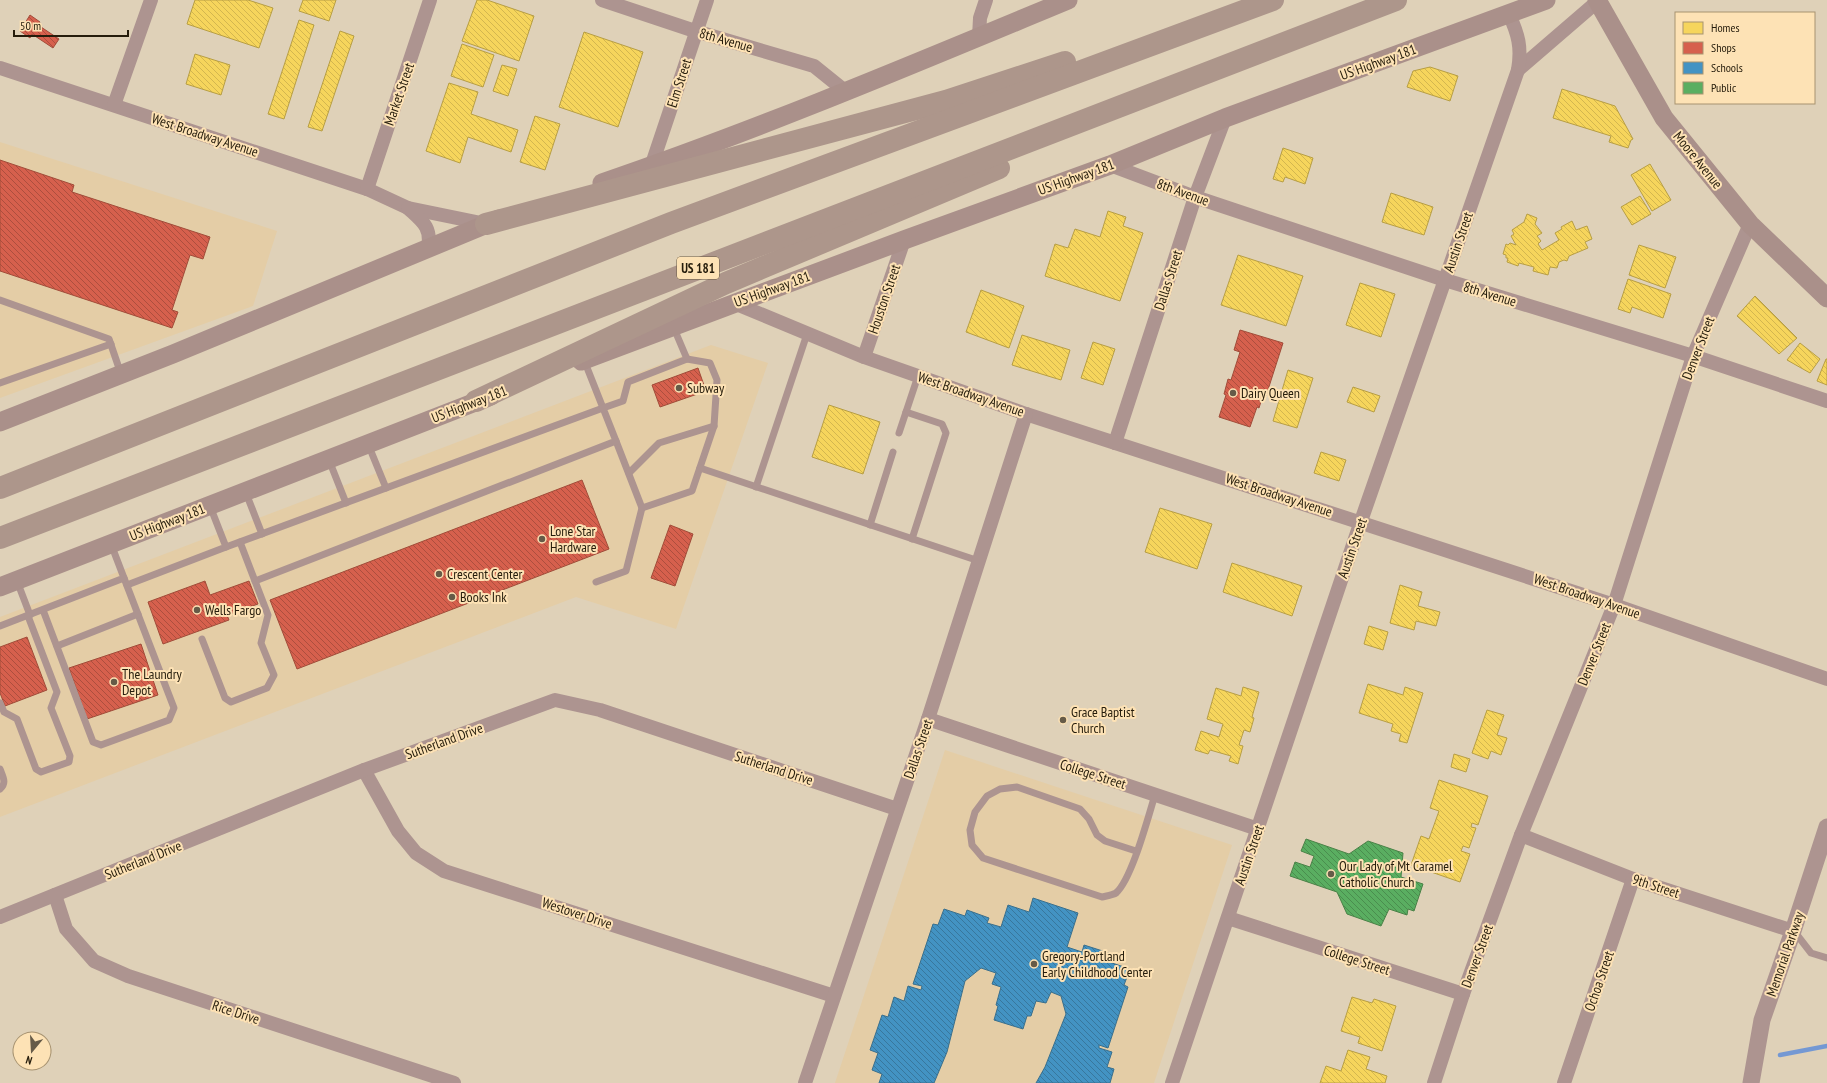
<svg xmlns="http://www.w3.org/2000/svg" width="1827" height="1083" viewBox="0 0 1827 1083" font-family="'PT Sans Narrow',sans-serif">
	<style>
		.built { fill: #e4cda6 }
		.homes { fill: url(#homes-back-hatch); stroke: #b79e44 }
		.shops { fill: url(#shops-back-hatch); stroke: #a14c39 }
		.schools { fill: url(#schools-back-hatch); stroke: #3a6f8c }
		.public { fill: url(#public-back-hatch); stroke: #4a8247 }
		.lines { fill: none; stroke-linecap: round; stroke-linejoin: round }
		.stream { stroke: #7498d3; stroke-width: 4.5 }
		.service { stroke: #ad9490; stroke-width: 7 }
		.minor { stroke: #ad9490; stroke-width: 14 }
		.tertiary { stroke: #ad9490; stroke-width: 17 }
		.secondary { stroke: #aa908a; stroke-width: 19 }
		.motorway { stroke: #ad968b; stroke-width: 22 }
		.poi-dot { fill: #665b48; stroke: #fde2b5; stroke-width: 1.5 }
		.labels { text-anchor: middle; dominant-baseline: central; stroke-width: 4; stroke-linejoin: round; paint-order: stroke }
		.shield { fill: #fde2b5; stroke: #66573e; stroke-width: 1 }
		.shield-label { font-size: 13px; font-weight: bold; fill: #251c0b }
		.street-label { font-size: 14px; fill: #251c0b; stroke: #fde2b5 }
		.poi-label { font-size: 14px; fill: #251c0b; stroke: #fde2b5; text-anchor: start }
	</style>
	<defs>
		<pattern id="homes-back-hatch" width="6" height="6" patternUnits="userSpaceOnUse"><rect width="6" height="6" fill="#f6d55c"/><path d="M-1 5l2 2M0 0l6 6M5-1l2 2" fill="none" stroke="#d3b64f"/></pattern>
		<pattern id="shops-back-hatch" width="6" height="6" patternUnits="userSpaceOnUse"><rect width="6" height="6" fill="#d6604d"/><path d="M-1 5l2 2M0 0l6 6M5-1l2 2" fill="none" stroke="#ad4e3e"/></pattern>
		<pattern id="schools-back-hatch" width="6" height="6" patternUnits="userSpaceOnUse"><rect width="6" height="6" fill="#4393c3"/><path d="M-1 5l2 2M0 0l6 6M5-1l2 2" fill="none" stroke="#38779d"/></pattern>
		<pattern id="public-back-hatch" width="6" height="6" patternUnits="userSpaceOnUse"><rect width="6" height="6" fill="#5aae61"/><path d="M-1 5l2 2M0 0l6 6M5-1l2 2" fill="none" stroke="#4a8d4e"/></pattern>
	</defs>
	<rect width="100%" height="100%" fill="#dfd1b8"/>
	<g class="built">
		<polygon points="0,142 277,231 253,306 0,398"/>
		<polygon points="711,345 768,363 676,629 576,597 0,817 0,617"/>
		<polygon points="945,750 1232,845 1154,1083 835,1083"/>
	</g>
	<g class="homes">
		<polygon points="195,0 248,0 273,8 259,48 187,24"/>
		<polygon points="303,0 336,0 329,21 299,11"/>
		<polygon points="477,0 487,0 534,16 519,61 462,41"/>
		<polygon points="299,20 314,25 284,119 268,114"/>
		<polygon points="340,31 354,36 322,131 308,127"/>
		<polygon points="584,32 643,52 618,127 559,107"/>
		<polygon points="462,44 494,55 483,87 451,76"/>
		<polygon points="195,54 230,65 221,95 186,84"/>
		<polygon points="502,65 517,69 508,96 493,91"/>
		<polygon points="1430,67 1458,76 1450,101 1407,87 1413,71"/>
		<polygon points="449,83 478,92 471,114 518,130 511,152 468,137 460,163 426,151"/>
		<polygon points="1562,89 1615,106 1633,139 1631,140 1628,148 1609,142 1611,136 1553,118"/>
		<polygon points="535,116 560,124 545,170 520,162"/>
		<polygon points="1283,148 1313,158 1305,184 1285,177 1283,182 1273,179"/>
		<polygon points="1650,164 1671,200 1652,211 1631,175"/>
		<polygon points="1391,193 1433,207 1424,235 1382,222"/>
		<polygon points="1640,196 1651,214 1632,225 1621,207"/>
		<polygon points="1108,211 1126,217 1123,226 1143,233 1120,301 1045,276 1055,244 1068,248 1075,229 1100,237"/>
		<polygon points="1527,214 1537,218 1535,224 1542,233 1537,236 1541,241 1538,244 1542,250 1559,240 1555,233 1562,229 1561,227 1572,221 1576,230 1587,226 1592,239 1585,242 1588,248 1569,256 1567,261 1564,260 1559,262 1557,268 1550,267 1548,275 1533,271 1534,267 1519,263 1518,266 1507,262 1508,258 1506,258 1506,255 1503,254 1506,244 1508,245 1510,243 1516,245 1511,236 1514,234 1512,230 1524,222"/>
		<polygon points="1639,245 1676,257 1665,288 1629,275"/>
		<polygon points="1238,255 1303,276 1286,326 1221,305"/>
		<polygon points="1628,279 1671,294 1663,318 1632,307 1630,313 1618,309"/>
		<polygon points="1360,283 1395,294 1381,337 1346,325"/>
		<polygon points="981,290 1024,306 1009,348 966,332"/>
		<polygon points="1755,296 1797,338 1779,354 1737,316"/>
		<polygon points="1022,335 1070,350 1061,380 1012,365"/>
		<polygon points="1093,342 1115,349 1103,385 1081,378"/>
		<polygon points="1800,343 1820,359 1810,373 1787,360"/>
		<polygon points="1826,359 1827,359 1827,385 1817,381"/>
		<polygon points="1288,370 1313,378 1297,428 1273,421"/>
		<polygon points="1353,387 1380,396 1374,412 1347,402"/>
		<polygon points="829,405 880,422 863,474 812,457"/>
		<polygon points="1321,452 1346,460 1339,481 1314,473"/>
		<polygon points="1160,508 1212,524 1197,569 1145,552"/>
		<polygon points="1232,563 1302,586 1292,616 1223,592"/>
		<polygon points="1400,585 1422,592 1418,606 1440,612 1436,626 1416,621 1414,630 1390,623"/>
		<polygon points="1369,626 1388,632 1383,650 1364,644"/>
		<polygon points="1368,684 1403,695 1405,687 1423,693 1407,743 1399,741 1401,734 1391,731 1393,724 1359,713"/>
		<polygon points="1243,687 1259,692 1252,717 1254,718 1250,732 1244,730 1239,745 1243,746 1238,764 1229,761 1231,756 1210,750 1208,754 1195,750 1201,731 1219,737 1223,724 1207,719 1216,688 1241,696"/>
		<polygon points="1487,710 1504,715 1497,735 1507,738 1501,755 1491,751 1488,759 1472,753"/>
		<polygon points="1454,754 1470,759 1466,772 1451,767"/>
		<polygon points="1439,780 1488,796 1478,825 1472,823 1471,827 1476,828 1469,848 1463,846 1461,851 1470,854 1460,882 1411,865 1421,836 1429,839 1439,811 1430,808"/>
		<polygon points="1352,997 1372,1003 1374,999 1396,1006 1382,1051 1358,1043 1360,1037 1341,1031"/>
		<polygon points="1348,1050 1370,1057 1366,1069 1387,1076 1385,1083 1320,1083 1326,1066 1341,1071"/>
	</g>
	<g class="shops">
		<polygon points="30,15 40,22 38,25 59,39 53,48 32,34 30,38 20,31"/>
		<polygon points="0,160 74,185 72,192 210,237 203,259 190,255 172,310 178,312 172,328 0,271"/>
		<polygon points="1240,330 1283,343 1266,396 1263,395 1259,408 1257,407 1250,427 1219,417 1226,395 1224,394 1228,379 1231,380 1240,352 1234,350"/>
		<polygon points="698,368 706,391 660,407 652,385"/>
		<polygon points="582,480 609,549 297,669 270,600"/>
		<polygon points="670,525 693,534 675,586 651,578"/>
		<polygon points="205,581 210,595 249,581 258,604 227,615 229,620 163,644 148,602"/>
		<polygon points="27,637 47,690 5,706 0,693 0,647"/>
		<polygon points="141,644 158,695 87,719 69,668"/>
	</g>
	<polygon class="schools" points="1033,898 1078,913 1067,947 1082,952 1084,945 1112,954 1109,962 1130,969 1124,985 1128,987 1108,1048 1099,1045 1099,1048 1112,1052 1107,1067 1114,1069 1110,1083 1036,1083 1045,1067 1066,1014 1061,996 1051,992 1046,1003 1036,1001 1031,1016 1027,1016 1023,1029 994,1020 998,1006 996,1005 1001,987 992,984 996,973 981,968 965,981 947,1052 934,1083 879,1083 882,1074 872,1070 878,1053 870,1050 882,1015 888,1017 894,997 904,1001 908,986 921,990 922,986 913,984 933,924 938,925 944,909 965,916 967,910 989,918 987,923 1001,927 1008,905 1029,912"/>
	<polygon class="public" points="1306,839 1349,854 1368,841 1403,853 1401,877 1423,884 1414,911 1408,909 1407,915 1389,909 1381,926 1347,914 1337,892 1290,876 1295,862 1310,867 1314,856 1301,851"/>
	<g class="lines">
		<polyline class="stream" points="1780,1055 1827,1046"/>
		<g class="service">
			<polyline points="0,300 109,339 121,374"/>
			<polyline points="0,383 111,344"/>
			<polyline points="906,412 942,424 946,433 912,539"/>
			<polyline points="899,433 918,376"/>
			<polyline points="616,441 642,508 692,491 714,426 717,380 710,363 687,359"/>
			<polyline points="368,444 386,488"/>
			<polyline points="329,460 346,503"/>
			<polyline points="700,468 979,561"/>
			<polyline points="629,473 659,443 714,426"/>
			<polyline points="756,487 807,334"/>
			<polyline points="246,493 262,534"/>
			<polyline points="870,525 893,452"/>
			<polyline points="226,547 603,408 584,360"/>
			<polyline points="17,581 30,615"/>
			<polyline points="255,581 616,441 603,408 623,401 628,382 687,359 673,326"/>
			<polyline points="596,582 626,571 642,508"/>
			<polyline points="127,585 226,547 210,506"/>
			<polyline points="43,610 93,742 101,745 169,720 174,708 124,578"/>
			<polyline points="0,626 124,578 111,544"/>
			<polyline points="202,639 225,698 231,702 267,688 274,675 261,643 268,615 240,542"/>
			<polyline points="57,646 138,614"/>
			<polyline points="0,703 4,712 17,719 36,769 41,772 69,762 70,756 51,708 57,692 28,616"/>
			<path d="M0,769C3,777 7,783 0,789"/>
			<path d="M1136,851L1105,841L1097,835L1089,819L1080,809L1017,787L1000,789L987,796L975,812L970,830L972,845L983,858L1102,897C1106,896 1113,895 1116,893C1132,879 1148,817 1155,795"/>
			<polyline points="1794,931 1811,953 1827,958"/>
		</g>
		<g class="minor">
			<polyline points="602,0 695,31 814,66 845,91"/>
			<polyline points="979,37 980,18 986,0"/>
			<polyline points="0,68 367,189 408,208 486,224"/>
			<polyline points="1518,70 1598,1"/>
			<polyline points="114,105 151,0"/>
			<polyline points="1110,165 1195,197 1445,280 1693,356 1827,401"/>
			<polyline points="651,167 707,0"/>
			<polyline points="367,189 430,0"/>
			<path d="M408,208C422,221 432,227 428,248"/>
			<polyline points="734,303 864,357 1026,414 1614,605 1827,679"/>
			<polyline points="864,357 904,240"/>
			<polyline points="1115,443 1195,197 1225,118"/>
			<polyline points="928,719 1258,829"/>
			<polyline points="364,770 398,831 416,853 444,871 834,996"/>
			<polyline points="1521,835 1633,879 1793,931"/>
			<polyline points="55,895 66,929 94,961 128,976 454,1083"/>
			<polyline points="0,917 364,770 555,700 600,710 897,809"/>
			<polyline points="1228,918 1463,994"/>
			<polyline points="805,1083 928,719 1026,414"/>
			<path d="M1172,1083L1361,521L1518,70C1522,47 1518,34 1509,14"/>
			<polyline points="1434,1083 1463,994 1521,835 1614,605 1693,356 1750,224"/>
			<polyline points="1564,1083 1633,879"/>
		</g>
		<polyline class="tertiary" points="1751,1083 1762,1020 1793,931 1827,827"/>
		<g class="secondary">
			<polyline points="1597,0 1664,118 1750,224 1827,298"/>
			<path d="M602,183C760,129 914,64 1068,0"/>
			<polyline points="581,361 904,240 1110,165 1225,118 1546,0"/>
			<polyline points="0,422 173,354 499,219"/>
			<polyline points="0,587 491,396"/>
		</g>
		<g class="motorway">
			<polyline points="486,224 946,101 1065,62"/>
			<polyline points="476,401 726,283 999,168"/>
			<polyline points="0,488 671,223 1273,0"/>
			<polyline points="0,538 1396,0"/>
		</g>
	</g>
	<g class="poi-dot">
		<circle cx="679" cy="388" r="4"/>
		<circle cx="1233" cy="393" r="4"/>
		<circle cx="542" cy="539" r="4"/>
		<circle cx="439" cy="574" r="4"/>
		<circle cx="452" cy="597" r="4"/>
		<circle cx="197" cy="610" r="4"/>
		<circle cx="114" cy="682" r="4"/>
		<circle cx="1063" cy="720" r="4"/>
		<circle cx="1331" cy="874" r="4"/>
		<circle cx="1034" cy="964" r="4"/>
	</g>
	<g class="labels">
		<rect class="shield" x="677" y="257" width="42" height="22" rx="3"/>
		<g class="shield-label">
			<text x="698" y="268">US 181</text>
		</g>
		<g class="street-label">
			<text transform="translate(726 40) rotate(16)">8th Avenue</text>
			<text transform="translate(1378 62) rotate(-20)">US Highway 181</text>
			<text transform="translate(679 83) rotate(-72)">Elm Street</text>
			<text transform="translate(399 94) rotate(-71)">Market Street</text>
			<text transform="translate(205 135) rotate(18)">West Broadway Avenue</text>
			<text transform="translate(1698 160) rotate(51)">Moore Avenue</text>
			<text transform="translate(1076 177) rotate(-20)">US Highway 181</text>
			<text transform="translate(1183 192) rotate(20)">8th Avenue</text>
			<text transform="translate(1458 242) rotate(-71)">Austin Street</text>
			<text transform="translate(1168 280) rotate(-72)">Dallas Street</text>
			<text transform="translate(772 289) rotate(-20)">US Highway 181</text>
			<text transform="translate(1490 294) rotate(17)">8th Avenue</text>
			<text transform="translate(884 299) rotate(-71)">Houston Street</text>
			<text transform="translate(1698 348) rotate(-69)">Denver Street</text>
			<text transform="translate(971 394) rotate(19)">West Broadway Avenue</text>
			<text transform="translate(469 404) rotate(-21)">US Highway 181</text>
			<text transform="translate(1279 495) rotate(18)">West Broadway Avenue</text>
			<text transform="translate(167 522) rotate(-21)">US Highway 181</text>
			<text transform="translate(1352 548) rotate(-71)">Austin Street</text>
			<text transform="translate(1587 596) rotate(19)">West Broadway Avenue</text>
			<text transform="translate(1594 654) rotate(-68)">Denver Street</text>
			<text transform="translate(444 741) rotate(-20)">Sutherland Drive</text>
			<text transform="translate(918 749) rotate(-71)">Dallas Street</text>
			<text transform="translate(774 768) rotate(18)">Sutherland Drive</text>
			<text transform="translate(1093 774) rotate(18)">College Street</text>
			<text transform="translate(1249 855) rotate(-71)">Austin Street</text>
			<text transform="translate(143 860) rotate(-22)">Sutherland Drive</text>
			<text transform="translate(1656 886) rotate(18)">9th Street</text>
			<text transform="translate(577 913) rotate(18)">Westover Drive</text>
			<text transform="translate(1785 954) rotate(-71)">Memorial Parkway</text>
			<text transform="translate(1477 956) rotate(-70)">Denver Street</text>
			<text transform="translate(1357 960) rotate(18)">College Street</text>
			<text transform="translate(1599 981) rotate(-71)">Ochoa Street</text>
			<text transform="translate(236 1012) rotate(18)">Rice Drive</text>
		</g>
		<g class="poi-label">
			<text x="687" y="388">Subway</text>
			<text x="1241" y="393">Dairy Queen</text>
			<text x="550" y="531">Lone Star<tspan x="550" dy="16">Hardware</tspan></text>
			<text x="447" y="574">Crescent Center</text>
			<text x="460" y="597">Books Ink</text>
			<text x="205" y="610">Wells Fargo</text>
			<text x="122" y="674">The Laundry<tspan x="122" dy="16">Depot</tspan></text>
			<text x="1071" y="712">Grace Baptist<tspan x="1071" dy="16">Church</tspan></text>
			<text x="1339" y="866">Our Lady of Mt Caramel<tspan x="1339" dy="16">Catholic Church</tspan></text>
			<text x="1042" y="956">Gregory-Portland<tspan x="1042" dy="16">Early Childhood Center</tspan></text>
		</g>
	</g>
	<rect x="1675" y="12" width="140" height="92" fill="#fde2b5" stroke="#a79371"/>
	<rect x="1683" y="22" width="20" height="12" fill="#f6d55c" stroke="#a79371"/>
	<text x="1711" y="32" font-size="12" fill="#251c0b">Homes</text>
	<rect x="1683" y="42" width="20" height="12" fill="#d6604d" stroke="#a79371"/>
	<text x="1711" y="52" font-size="12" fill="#251c0b">Shops</text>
	<rect x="1683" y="62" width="20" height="12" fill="#4393c3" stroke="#a79371"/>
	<text x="1711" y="72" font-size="12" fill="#251c0b">Schools</text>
	<rect x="1683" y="82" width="20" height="12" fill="#5aae61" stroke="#a79371"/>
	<text x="1711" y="92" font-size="12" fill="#251c0b">Public</text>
	<g transform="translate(32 1051) rotate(198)"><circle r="19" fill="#fde2b5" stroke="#a79371"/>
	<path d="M0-3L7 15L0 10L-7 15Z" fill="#665b48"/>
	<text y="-6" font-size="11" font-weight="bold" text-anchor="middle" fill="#251c0b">N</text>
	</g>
	<path d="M14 30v6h114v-6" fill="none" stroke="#251c0b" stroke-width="2"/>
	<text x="20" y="30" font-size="12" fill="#251c0b" stroke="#fde2b5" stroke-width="3" paint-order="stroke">50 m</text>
</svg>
